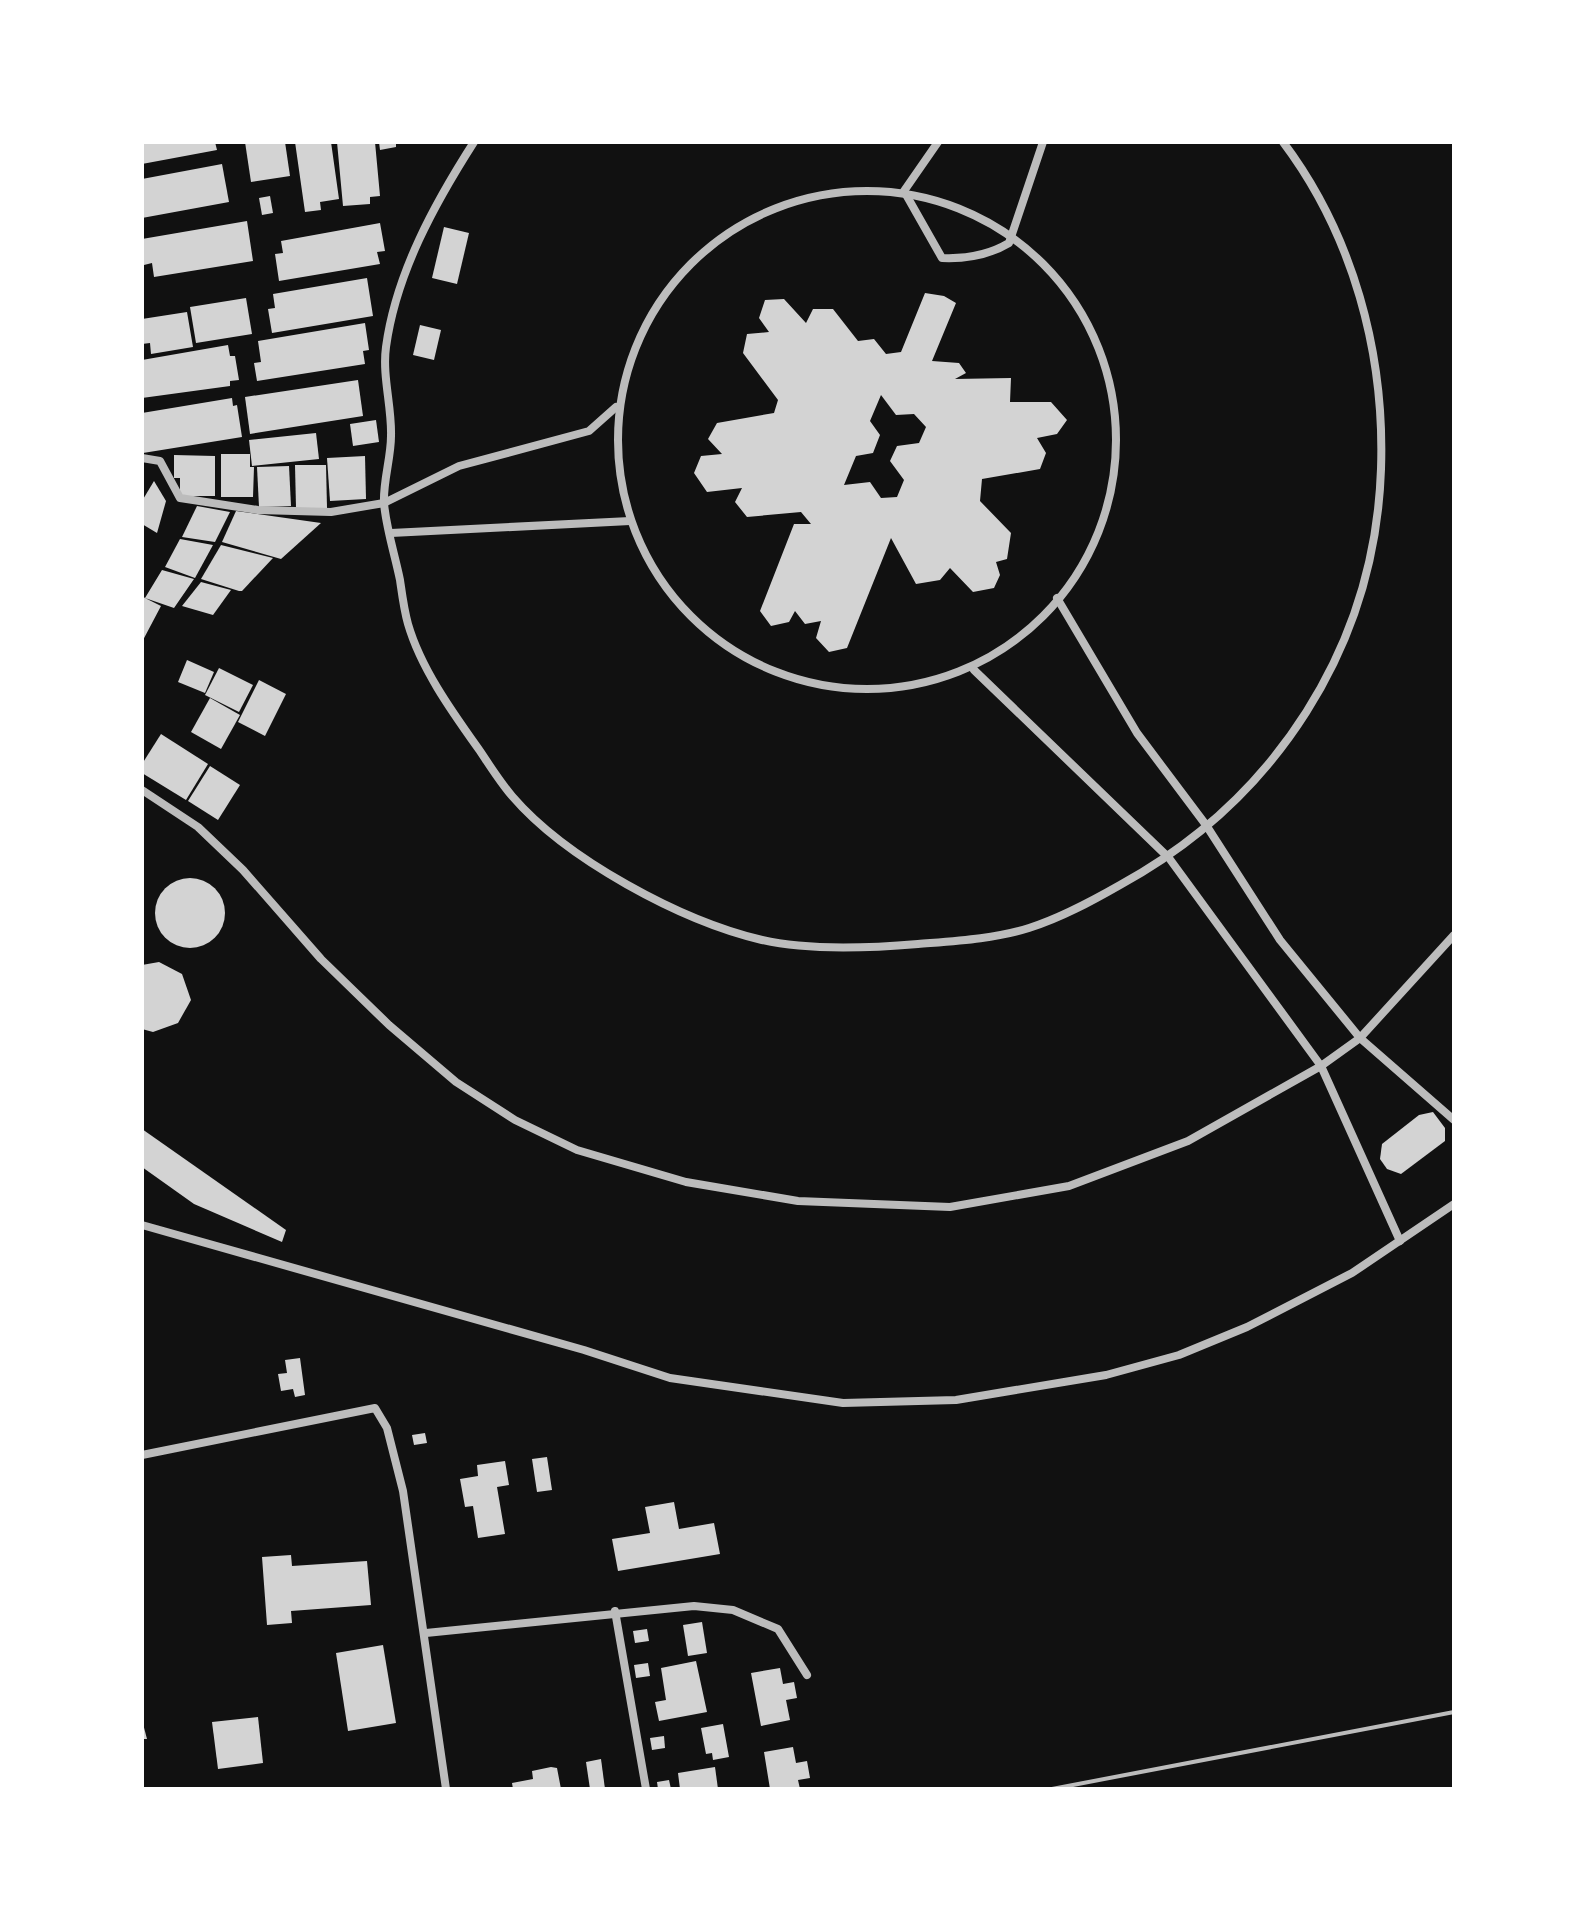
<svg xmlns="http://www.w3.org/2000/svg" width="1596" height="1931" viewBox="0 0 1596 1931" font-family="Georgia,serif">
	<style>
		.building { fill: #d3d3d3; fill-rule: evenodd }
		.lines { fill: none; stroke-linecap: round; stroke-linejoin: round }
		.service { stroke: #bcbcbc; stroke-width: 4 }
		.minor { stroke: #bcbcbc; stroke-width: 8 }
	</style>
	<rect width="100%" height="100%" fill="#111"/>
	<g class="building">
		<polygon points="142,142 215,142 217,150 142,164"/>
		<polygon points="245,142 285,142 290,176 251,182"/>
		<polygon points="295,142 331,142 339,199 320,202 321,210 305,212"/>
		<polygon points="337,142 375,142 380,196 370,197 370,204 343,206"/>
		<polygon points="379,142 396,142 396,147 380,150"/>
		<polygon points="222,164 229,202 142,218 142,179"/>
		<polygon points="270,196 273,213 262,215 259,198"/>
		<polygon points="247,221 253,261 154,277 152,263 144,265 142,239"/>
		<polygon points="380,223 385,251 377,252 380,264 279,281 275,254 283,253 281,241"/>
		<polygon points="444,227 469,233 457,284 432,278"/>
		<polygon points="367,278 373,316 272,333 268,309 275,308 273,294"/>
		<path d="M925,293L944,296L956,303L932,361L959,363L966,373L955,379L1011,378L1010,402H1051L1067,420L1057,434L1037,438L1046,453L1040,469L982,479L980,501L1011,533L1007,559L996,562L1000,575L994,588L973,592L950,568L940,580L916,584L891,538L847,648L829,652L816,638L821,621L805,624L795,611L789,622L771,626L760,611L794,524H811L801,512L747,517L735,502L742,488L707,492L694,473L701,456L722,454L708,439L717,423L774,413L778,400L743,353L747,334L769,332L759,318L765,300L784,299L806,323L813,309H833L858,341L874,339L886,354L901,352ZM881,395L896,415L914,414L926,427L919,443L897,446L890,461L904,480L897,497L881,498L870,482L844,485L856,456L873,453L880,435L870,421Z"/>
		<polygon points="246,298 252,334 196,343 190,307"/>
		<polygon points="187,312 193,347 151,354 150,343 142,344 142,319"/>
		<polygon points="365,323 369,350 363,351 365,364 257,381 254,363 261,362 258,341"/>
		<polygon points="420,325 441,330 434,360 413,355"/>
		<polygon points="228,345 230,356 235,356 239,380 230,381 230,386 142,398 142,360"/>
		<polygon points="358,380 363,416 250,434 245,397"/>
		<polygon points="232,398 233,406 237,405 242,437 143,453 142,413"/>
		<polygon points="376,420 379,442 353,446 350,424"/>
		<polygon points="316,433 319,459 252,466 249,440"/>
		<polygon points="221,454 250,454 250,467 254,467 253,497 221,497"/>
		<polygon points="174,455 215,456 215,496 180,496 180,478 174,478"/>
		<polygon points="365,456 366,499 330,501 327,458"/>
		<polygon points="295,465 326,465 327,508 296,508"/>
		<polygon points="289,466 291,506 259,507 257,467"/>
		<polygon points="154,481 166,501 157,533 142,524 142,501"/>
		<polygon points="197,506 230,512 215,542 182,537"/>
		<polygon points="236,511 321,523 281,559 222,542"/>
		<polygon points="180,539 213,545 195,578 165,567"/>
		<polygon points="221,545 273,558 242,591 239,591 201,579"/>
		<polygon points="162,570 194,579 174,608 145,598 161,606 142,642 142,596 145,598"/>
		<polygon points="201,582 231,590 213,615 182,606"/>
		<polygon points="187,660 214,672 205,693 178,682"/>
		<polygon points="219,668 253,685 239,712 205,695"/>
		<polygon points="259,680 286,694 265,736 238,722"/>
		<polygon points="210,698 240,715 221,749 191,732"/>
		<polygon points="161,734 208,764 186,800 142,773 142,764"/>
		<polygon points="210,766 240,785 218,820 188,801"/>
		<circle cx="190" cy="913" r="35"/>
		<polygon points="159,962 182,974 191,1000 178,1023 153,1032 142,1029 142,965"/>
		<polygon points="1433,1112 1445,1128 1445,1141 1401,1174 1387,1169 1380,1159 1382,1144 1419,1115"/>
		<polygon points="142,1129 286,1230 282,1242 194,1204 142,1167"/>
		<polygon points="300,1358 305,1395 295,1397 293,1389 281,1391 278,1374 287,1373 285,1360"/>
		<polygon points="425,1433 427,1443 414,1445 412,1435"/>
		<polygon points="547,1457 552,1490 537,1492 532,1459"/>
		<polygon points="505,1461 509,1485 497,1487 505,1534 478,1538 473,1506 465,1507 460,1479 478,1476 477,1465"/>
		<polygon points="674,1502 679,1529 714,1523 720,1554 618,1571 612,1539 650,1533 645,1507"/>
		<polygon points="291,1555 292,1566 367,1561 371,1605 291,1611 292,1623 267,1625 262,1557"/>
		<polygon points="702,1622 707,1653 688,1656 683,1625"/>
		<polygon points="647,1629 649,1641 635,1643 633,1631"/>
		<polygon points="383,1645 396,1723 348,1731 336,1653"/>
		<polygon points="696,1661 707,1712 659,1721 655,1702 666,1700 661,1668"/>
		<polygon points="648,1663 650,1676 636,1678 634,1665"/>
		<polygon points="780,1668 783,1684 794,1682 797,1698 786,1700 790,1720 761,1726 751,1673"/>
		<polygon points="258,1717 263,1763 218,1769 212,1722"/>
		<polygon points="142,1720 147,1739 142,1739"/>
		<polygon points="723,1724 729,1757 713,1760 712,1753 706,1754 701,1728"/>
		<polygon points="664,1736 665,1748 652,1750 650,1738"/>
		<polygon points="793,1747 796,1763 807,1761 810,1778 798,1780 800,1789 770,1789 764,1752"/>
		<polygon points="601,1759 605,1789 590,1789 586,1762"/>
		<polygon points="551,1767 557,1768 561,1789 513,1789 512,1783 533,1779 532,1771"/>
		<polygon points="715,1767 718,1789 680,1789 678,1773"/>
		<polygon points="669,1780 671,1789 658,1789 657,1782"/>
	</g>
	<g class="lines">
		<polyline class="service" points="1052,1789 1454,1712"/>
		<g class="minor">
			<path d="M474,142C435,203 396,273 386,347C382,376 392,407 391,436C391,458 383,481 384,503C386,528 395,555 400,580C402,594 404,610 408,624C421,669 453,713 480,751C490,766 500,782 512,796C566,859 681,921 762,940C809,951 871,948 918,944C955,941 994,939 1029,928C1061,918 1092,901 1120,885C1275,800 1375,647 1381,469C1385,353 1353,235 1283,142"/>
			<path d="M938,142L904,191L942,258C966,259 989,255 1009,243L1043,142"/>
			<circle cx="867" cy="440" r="249"/>
			<polyline points="142,458 160,461 180,498 258,510 331,512 384,503 459,466 589,431 616,407"/>
			<polyline points="391,533 630,521"/>
			<polyline points="1057,598 1137,733 1206,825 1280,940 1360,1038 1454,1120"/>
			<polyline points="974,670 1169,858 1321,1066 1400,1241"/>
			<polyline points="142,790 198,827 243,870 321,959 389,1025 456,1082 515,1120 577,1150 686,1182 798,1201 950,1207 1069,1186 1188,1141 1321,1066 1360,1038 1454,935"/>
			<polyline points="142,1225 584,1350 670,1378 843,1403 956,1400 1106,1375 1179,1355 1247,1327 1352,1273 1454,1204"/>
			<polyline points="142,1455 375,1408 387,1428 403,1491 446,1789"/>
			<polyline points="615,1611 646,1789"/>
			<polyline points="426,1633 694,1606 733,1610 778,1629 807,1675"/>
		</g>
	</g>
	<rect width="1596" height="1931" fill="none" stroke="#ffffff" stroke-width="288"/>
</svg>
